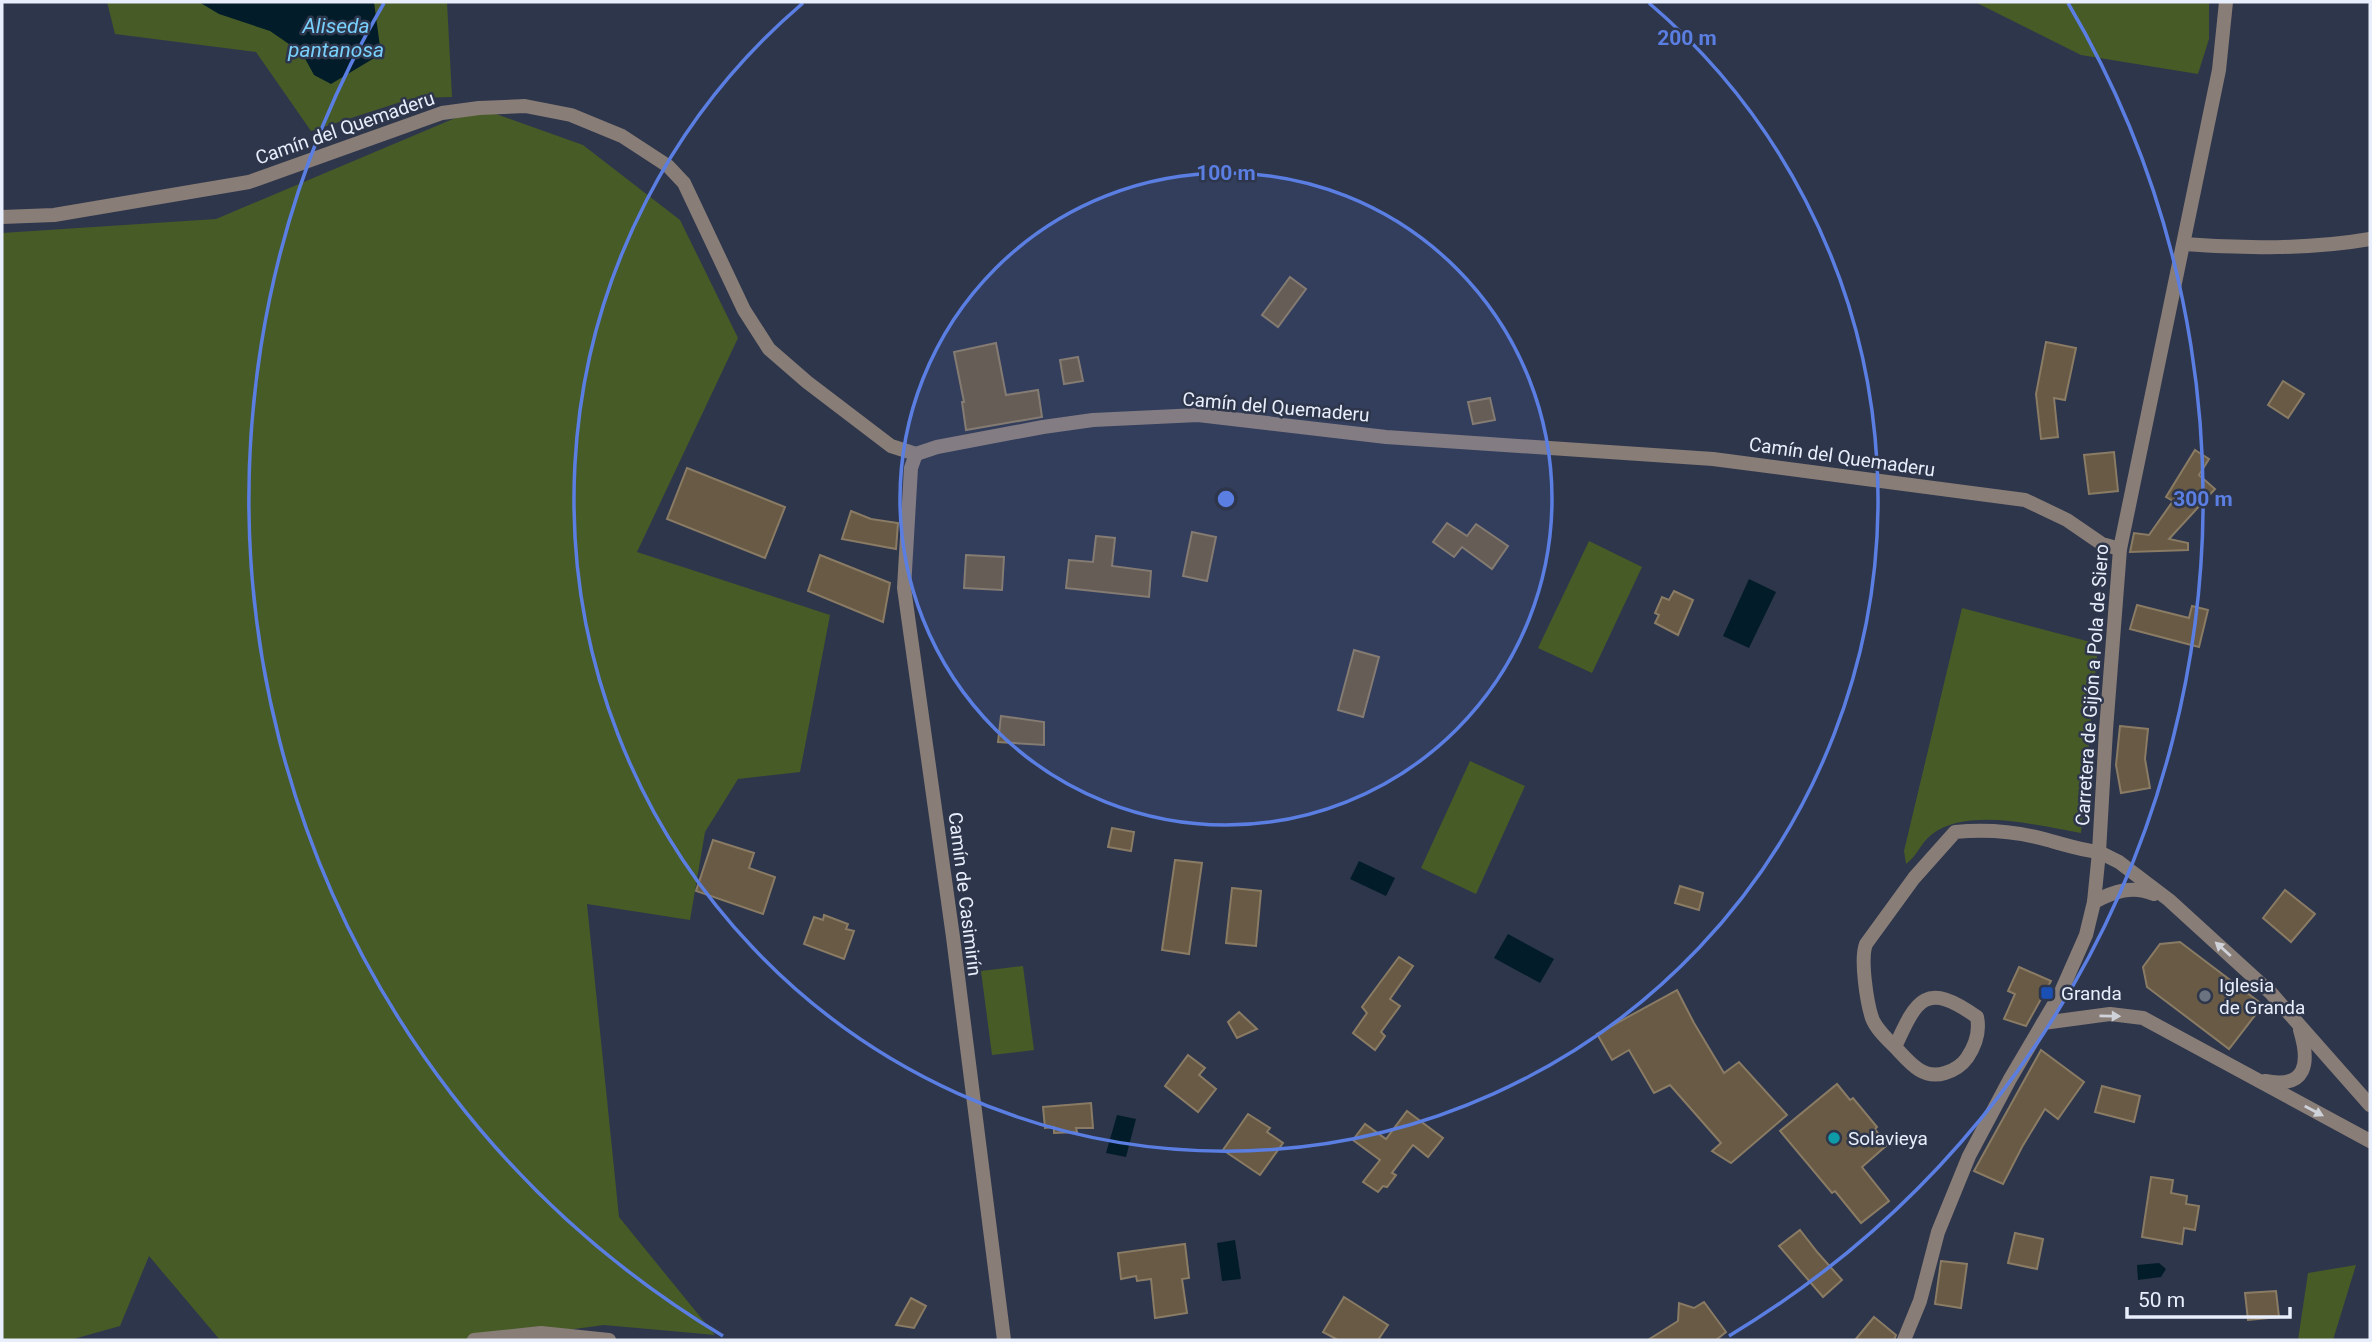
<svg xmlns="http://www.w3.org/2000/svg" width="2372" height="1342" viewBox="0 0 2372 1342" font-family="Roboto,sans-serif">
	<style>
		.green { fill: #475b27 }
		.water { fill: #021d29 }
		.building { fill: #685a44; stroke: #8a7b64; stroke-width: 2 }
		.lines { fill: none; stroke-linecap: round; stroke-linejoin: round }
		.minor { stroke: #897d77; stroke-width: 14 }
		.tertiary { stroke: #897d77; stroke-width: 14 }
		.oneway { fill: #d0d2da }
		.ring { fill: none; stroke: #5a7ee2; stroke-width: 3.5 }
		.transit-dot { fill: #1a4fb4; stroke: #2e364b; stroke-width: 2.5 }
		.worship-dot { fill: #6b7280; stroke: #2e364b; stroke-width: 2.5 }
		.culture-dot { fill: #0f9aa8; stroke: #2e364b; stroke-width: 2.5 }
		.labels { text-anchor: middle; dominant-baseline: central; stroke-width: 5; stroke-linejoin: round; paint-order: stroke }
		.street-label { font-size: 19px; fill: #e8eefb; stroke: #2e364b }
		.poi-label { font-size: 19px; fill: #e8eefb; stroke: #2e364b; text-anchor: start }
		.water-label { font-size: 21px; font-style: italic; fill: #78d1fc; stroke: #2e364b }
		.centre { fill: #5a7ee2; stroke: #2e364b; stroke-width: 3.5 }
		.ring-label { font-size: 21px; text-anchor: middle; font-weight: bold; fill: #5a7ee2; stroke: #2e364b; stroke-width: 5; stroke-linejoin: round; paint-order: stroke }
	</style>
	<rect width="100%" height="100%" fill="#2e364b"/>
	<g class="green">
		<polygon points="107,2 447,2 452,97 413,98 311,131 256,52 115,34"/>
		<polygon points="1975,2 2209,2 2209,39 2198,74 2081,55"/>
		<polygon points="479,108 583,145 680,220 738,338 637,552 830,615 800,772 738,779 705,832 690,920 587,904 619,1217 715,1335 604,1325 494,1340 220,1340 149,1256 120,1326 70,1340 2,1340 2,233 216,219"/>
		<polygon points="1589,541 1642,567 1592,673 1538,648"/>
		<path d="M1962,608L2098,644L2081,833C2039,826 1967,806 1931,835C1921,843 1917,856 1906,864L1904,851Z"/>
		<polygon points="1470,761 1525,786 1476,894 1421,868"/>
		<polygon points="1023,966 1034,1050 992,1055 981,971"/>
		<polygon points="2356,1265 2333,1340 2298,1340 2308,1273"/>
	</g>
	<g class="water">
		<polygon points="199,2 374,2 381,54 331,84 314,75 302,53 270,31 219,14"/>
		<polygon points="1749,579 1776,592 1749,648 1723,636"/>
		<polygon points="1359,861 1395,878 1386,896 1350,879"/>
		<polygon points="1508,934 1554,959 1540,983 1494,958"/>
		<polygon points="1117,1115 1136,1119 1126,1157 1106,1153"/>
		<polygon points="1235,1240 1241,1279 1222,1281 1217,1243"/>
		<polygon points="2159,1263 2166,1269 2161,1277 2138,1280 2137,1265"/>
	</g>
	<g class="building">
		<polygon points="1290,277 1306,289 1278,327 1262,315"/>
		<polygon points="2046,342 2076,348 2065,400 2054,398 2058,437 2041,439 2036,394"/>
		<polygon points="996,343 1006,395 1038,390 1042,417 966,430 962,402 964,402 954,352"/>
		<polygon points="1078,357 1083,381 1064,384 1060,360"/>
		<polygon points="2283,381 2304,394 2288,418 2268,405"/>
		<polygon points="1490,398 1495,420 1473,424 1468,402"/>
		<polygon points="2195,450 2209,459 2199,475 2215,489 2169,539 2188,543 2188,550 2130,552 2134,533 2149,535 2173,501 2166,497"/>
		<polygon points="2114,452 2118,491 2089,494 2084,455"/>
		<polygon points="687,468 785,507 765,558 667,519"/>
		<polygon points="851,511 871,519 898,523 896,549 842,539"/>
		<polygon points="1447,523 1467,536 1476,524 1508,546 1492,569 1462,547 1454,557 1433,542"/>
		<polygon points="1192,532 1216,537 1207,581 1183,576"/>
		<polygon points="1096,536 1115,538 1112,566 1151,571 1149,597 1066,588 1069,560 1093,562"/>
		<polygon points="820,555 890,583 883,622 808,591"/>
		<polygon points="966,555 1004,557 1002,590 964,588"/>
		<polygon points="1674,591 1693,600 1678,635 1655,623 1659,615 1655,613 1662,597 1669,600"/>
		<polygon points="2137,605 2189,618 2192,606 2208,610 2199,647 2130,629"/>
		<polygon points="1354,650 1379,657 1363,717 1338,710"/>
		<polygon points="1001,716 1044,722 1044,745 998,742"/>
		<polygon points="2120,726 2148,729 2145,759 2150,788 2121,793 2116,765"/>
		<polygon points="1112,828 1134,832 1131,851 1108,847"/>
		<polygon points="713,840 754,853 749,868 775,877 763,914 696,891"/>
		<polygon points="1175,860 1202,863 1189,954 1162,950"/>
		<polygon points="1680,886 1703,893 1699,910 1675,903"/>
		<polygon points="1232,888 1261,891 1256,946 1226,943"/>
		<polygon points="2285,890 2315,914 2291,942 2263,918"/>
		<polygon points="824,915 848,924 846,929 854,931 844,959 804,944 814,917 823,920"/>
		<polygon points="2180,942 2263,1005 2229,1049 2147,987 2143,967 2160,944"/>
		<polygon points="1399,957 1413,966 1390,999 1400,1006 1381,1032 1385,1036 1375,1050 1353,1033 1367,1013 1362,1007"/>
		<polygon points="2019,967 2051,981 2026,1026 2004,1019 2015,994 2008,991"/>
		<polygon points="1677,990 1694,1023 1724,1073 1739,1062 1787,1115 1731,1163 1712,1151 1721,1143 1670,1085 1654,1093 1629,1050 1612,1060 1597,1034"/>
		<polygon points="1239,1012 1257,1029 1237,1038 1228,1022"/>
		<polygon points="2041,1050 2084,1082 2058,1119 2045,1109 2022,1147 2003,1184 1974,1171"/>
		<polygon points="1188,1055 1205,1068 1199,1075 1216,1089 1198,1112 1165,1086"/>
		<polygon points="1837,1084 1850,1100 1853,1098 1877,1127 1875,1129 1887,1145 1862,1167 1889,1201 1861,1223 1835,1191 1832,1193 1780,1131"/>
		<polygon points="2102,1086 2140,1096 2134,1122 2095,1112"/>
		<polygon points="1091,1103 1093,1128 1076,1128 1077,1132 1054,1133 1054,1127 1045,1128 1043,1107"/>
		<polygon points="1407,1111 1443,1138 1428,1157 1413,1145 1392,1173 1396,1175 1387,1187 1383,1186 1378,1192 1363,1182 1380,1160 1353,1140 1365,1124 1386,1139"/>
		<polygon points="1248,1114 1270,1128 1267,1132 1283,1143 1260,1175 1223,1150"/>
		<polygon points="2151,1177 2173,1180 2171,1193 2187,1196 2186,1204 2199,1206 2195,1230 2184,1228 2182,1244 2142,1237"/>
		<polygon points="1800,1230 1818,1253 1842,1280 1823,1297 1779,1246"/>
		<polygon points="2015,1233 2043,1239 2037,1269 2008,1263"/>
		<polygon points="1185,1244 1189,1278 1182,1279 1187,1313 1155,1318 1151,1279 1137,1281 1136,1276 1121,1279 1118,1253"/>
		<polygon points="1941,1261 1967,1264 1961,1308 1935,1304"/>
		<polygon points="2276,1291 2279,1317 2248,1320 2245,1293"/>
		<polygon points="1344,1297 1388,1325 1378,1340 1338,1340 1323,1332"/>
		<polygon points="911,1298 926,1306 914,1328 896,1325"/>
		<polygon points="1704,1302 1726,1332 1716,1340 1648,1340 1678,1321 1679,1303 1694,1308"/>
		<polygon points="1874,1317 1896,1335 1894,1340 1855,1340"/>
	</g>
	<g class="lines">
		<g class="minor">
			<polyline points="2,217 54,215 249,182 442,113 479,108 525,106 571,115 622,136 668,166 684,183 744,310 769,349 807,382 891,446 916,454 937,447 1043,427 1093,420 1198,415 1386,437 1713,459 2025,500 2067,520 2102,544 2120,549"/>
			<path d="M2184,244C2243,249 2313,249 2370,239"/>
			<polyline points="916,454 911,468 904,588 953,937 1004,1340"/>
			<path d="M1895,1047C1917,998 1926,981 1977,1017C1980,1031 1975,1046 1967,1058C1962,1065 1955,1070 1945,1073C1923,1080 1910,1063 1896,1048C1888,1040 1876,1029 1872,1018C1867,1003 1860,959 1866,944L1914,878L1955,832C1986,829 2014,831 2044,839C2063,844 2080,850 2099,852"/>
			<polyline points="474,1340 541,1333 609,1340"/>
		</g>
		<g class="tertiary">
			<polyline points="2099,852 2119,862 2169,900 2271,993 2370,1105"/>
			<path d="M2094,902C2114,891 2133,885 2154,894"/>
			<polyline points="2043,1023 2110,1014 2143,1018 2370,1141"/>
			<path d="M2265,1081C2307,1089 2310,1063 2300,1030"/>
			<polyline points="1904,1340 1920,1301 1938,1232 1969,1156 2010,1079 2060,994 2086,935 2094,902 2099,852 2106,730 2120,549 2219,70 2226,2"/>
		</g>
	</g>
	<defs><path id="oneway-solid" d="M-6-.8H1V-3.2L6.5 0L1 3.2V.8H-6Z" transform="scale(1.75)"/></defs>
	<g class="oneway">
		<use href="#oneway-solid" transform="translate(2223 949) rotate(-138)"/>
		<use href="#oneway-solid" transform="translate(2110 1016) rotate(1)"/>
		<use href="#oneway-solid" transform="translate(2314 1111) rotate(28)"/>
	</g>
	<circle cx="1226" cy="499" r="326" fill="#5a7ee2" fill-opacity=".12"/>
	<g class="ring">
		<circle cx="1226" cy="499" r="326"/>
		<path d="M1649 3A652 652 0 1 1 803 3"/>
		<path d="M723 1336A977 977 0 0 1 384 3M2068 3A977 977 0 0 1 1729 1336"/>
	</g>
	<rect class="transit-dot" x="2040" y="986" width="14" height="14" rx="3.5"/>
	<circle class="worship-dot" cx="2205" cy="996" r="7"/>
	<circle class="culture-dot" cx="1834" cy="1138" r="7"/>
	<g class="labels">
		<g class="street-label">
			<text transform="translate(345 128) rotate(-19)">Camín del Quemaderu</text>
			<text transform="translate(1276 407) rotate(5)">Camín del Quemaderu</text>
			<text transform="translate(1842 457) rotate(8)">Camín del Quemaderu</text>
			<text transform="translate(2092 685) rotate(-86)">Carretera de Gijón a Pola de Siero</text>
			<text transform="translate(965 894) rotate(83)">Camín de Casimirín</text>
		</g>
		<g class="poi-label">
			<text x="2219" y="985">Iglesia<tspan x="2219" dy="22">de Granda</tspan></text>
			<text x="2061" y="993">Granda</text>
			<text x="1848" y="1138">Solavieya</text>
		</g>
		<g class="water-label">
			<text x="336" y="26">Aliseda<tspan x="336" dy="24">pantanosa</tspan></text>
		</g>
	</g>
	<circle cx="1226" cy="499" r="10" class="centre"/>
	<g class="ring-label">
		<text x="1687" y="45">200 m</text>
		<text x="1226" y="180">100 m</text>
		<text x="2203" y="506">300 m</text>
	</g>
	<rect width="2372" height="1342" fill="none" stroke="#e8eefb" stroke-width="7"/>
	<path d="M2127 1307v10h163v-10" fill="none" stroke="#e8eefb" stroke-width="3.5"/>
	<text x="2138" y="1307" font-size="21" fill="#e8eefb" stroke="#2e364b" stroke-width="5" paint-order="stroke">50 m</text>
</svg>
